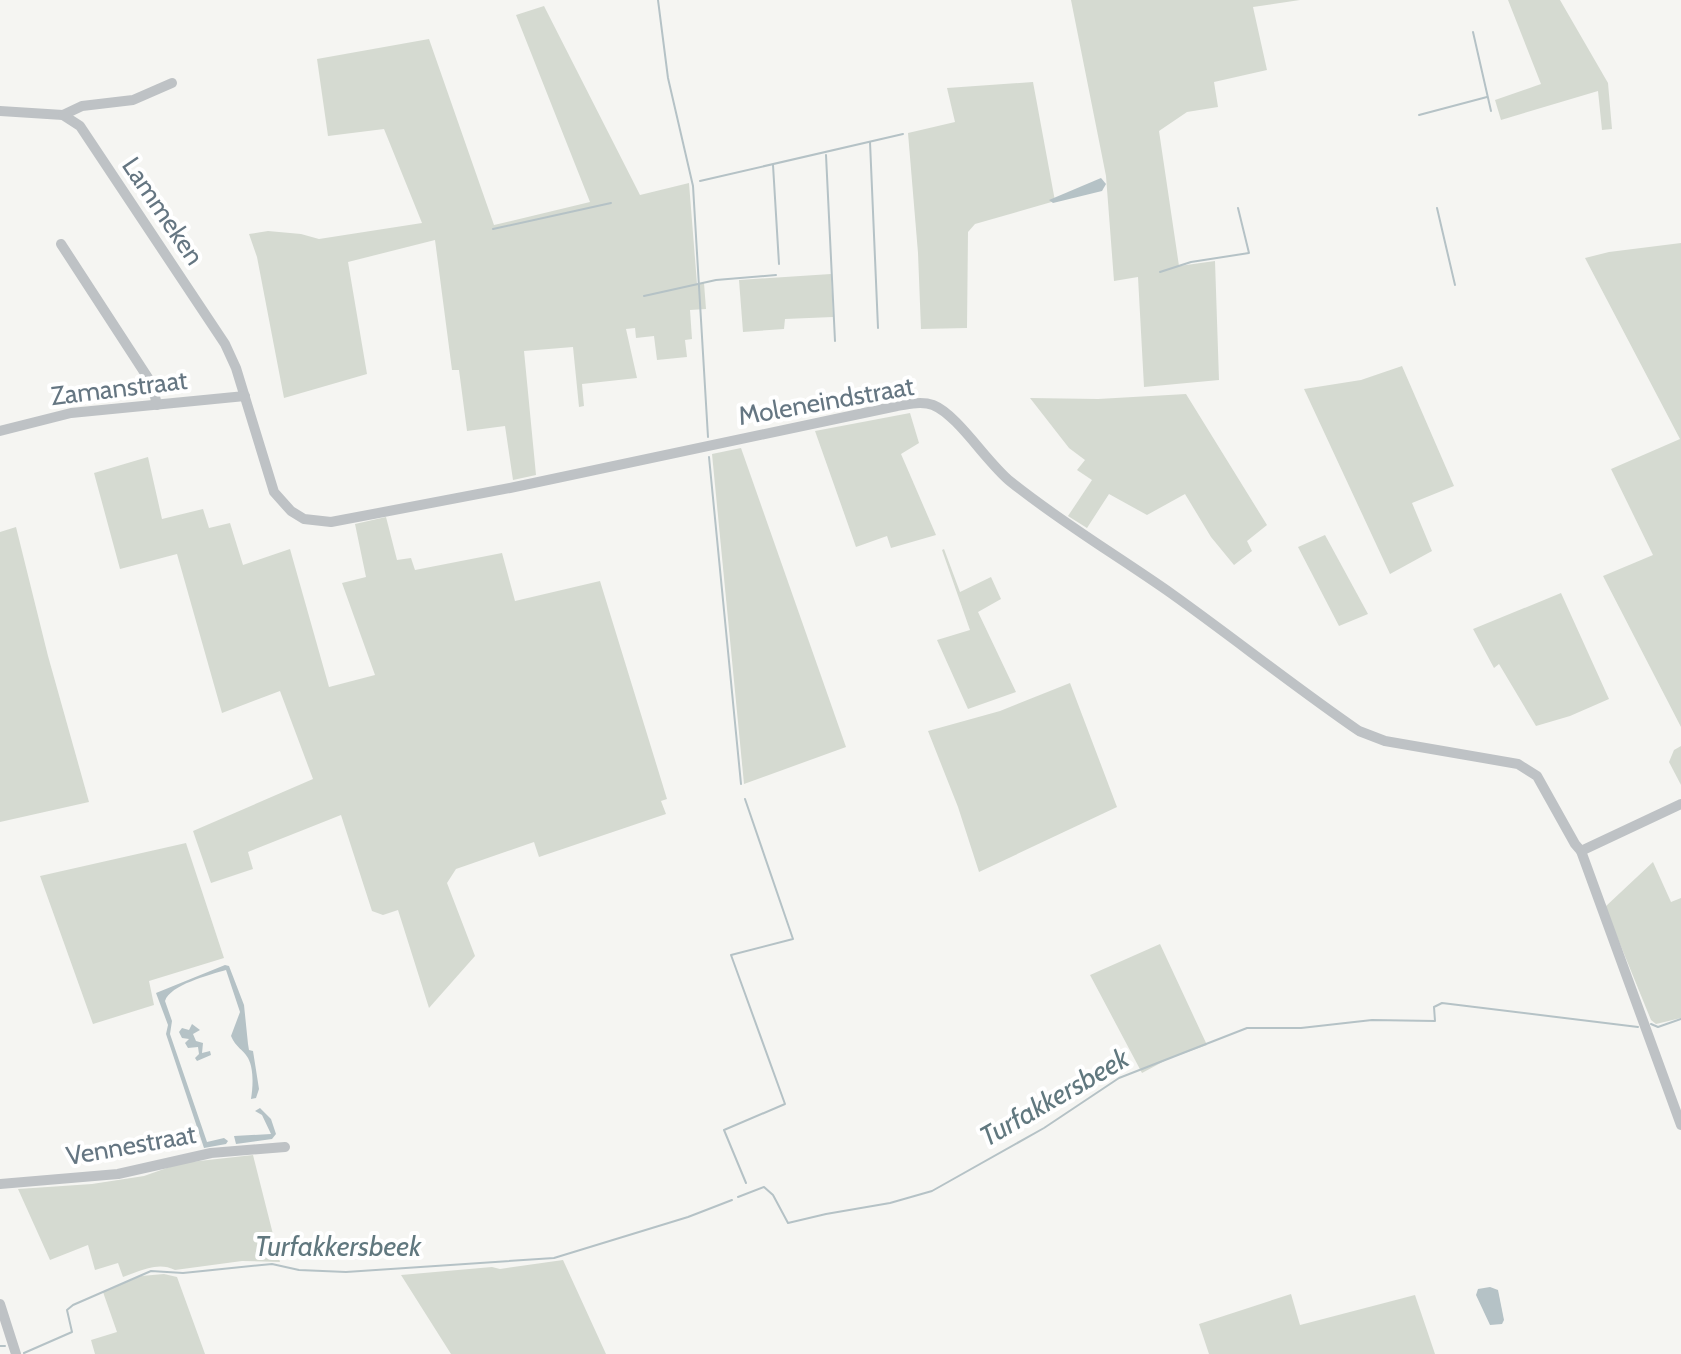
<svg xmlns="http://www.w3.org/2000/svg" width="1681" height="1354" viewBox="0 0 1681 1354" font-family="Cabin,sans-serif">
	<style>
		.green { fill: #d5dad1 }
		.water { fill: #b5c2c6 }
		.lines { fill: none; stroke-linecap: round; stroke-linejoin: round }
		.stream { stroke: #b5c2c6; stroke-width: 2 }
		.minor { stroke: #bec2c5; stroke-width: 10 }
		.labels { text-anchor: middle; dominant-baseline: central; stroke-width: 8; stroke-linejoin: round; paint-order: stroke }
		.street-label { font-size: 26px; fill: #657682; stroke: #fff }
		.water-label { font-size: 28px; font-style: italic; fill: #61787f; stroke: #fff }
	</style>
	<rect width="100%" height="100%" fill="#f5f5f2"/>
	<g class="green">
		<polygon points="1071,0 1300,0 1253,7 1267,70 1214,82 1218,107 1187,112 1159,131 1179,266 1215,261 1219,380 1144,387 1138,277 1114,281 1106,176"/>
		<polygon points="1508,0 1560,0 1608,83 1612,129 1602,130 1598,91 1501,120 1495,100 1541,84"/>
		<polygon points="544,6 640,195 689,183 697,284 704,283 706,309 690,310 692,339 685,340 687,357 657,360 654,336 636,338 635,328 626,329 637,378 582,384 584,406 579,407 573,347 524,351 536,475 513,480 505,426 467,431 459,370 452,370 435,240 348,262 367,374 284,398 257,257 249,234 268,231 301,234 319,239 422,223 384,129 328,136 317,59 429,39 494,225 590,202 516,15"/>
		<polygon points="1033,82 1055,201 975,224 968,232 967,328 921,329 918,253 908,133 955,122 947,88"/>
		<polygon points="1681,243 1681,727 1603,576 1653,555 1611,469 1680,439 1585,258 1609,252"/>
		<polygon points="831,274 833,317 785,319 784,329 743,332 739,280"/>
		<polygon points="1402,366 1454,486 1412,503 1432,551 1390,574 1304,389 1361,380"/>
		<polygon points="1186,394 1267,525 1247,541 1252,551 1234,565 1211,537 1185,494 1147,515 1109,494 1087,528 1068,516 1092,480 1077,470 1085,460 1069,448 1030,398 1098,399"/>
		<polygon points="910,413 919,443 901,454 936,535 891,548 887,536 856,547 815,431"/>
		<polygon points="741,448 846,747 744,784 712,454"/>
		<polygon points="148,457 162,519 203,509 209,528 230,523 243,565 290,549 329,687 375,675 342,583 366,577 355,524 386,517 397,560 411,558 415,570 502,553 515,601 600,581 667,799 661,801 666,814 539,857 534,842 456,869 447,883 475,956 429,1008 398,910 383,915 372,911 341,815 248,852 253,869 211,883 193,831 313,779 280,691 222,713 177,554 120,569 94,473"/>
		<polygon points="16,527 48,656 89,802 0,822 0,532"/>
		<polygon points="1325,535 1368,614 1339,626 1298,547"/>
		<polygon points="944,549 960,592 991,577 1001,599 978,612 1016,692 968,709 937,640 970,630 942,550"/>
		<polygon points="1561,593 1609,699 1570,716 1536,726 1499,664 1494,668 1473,629"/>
		<polygon points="1070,683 1117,807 979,872 958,807 928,731 1000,711"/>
		<polygon points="1681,746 1681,785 1669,762 1674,750"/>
		<polygon points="186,843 224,958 149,981 154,1005 93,1024 40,876"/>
		<polygon points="1653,862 1671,902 1681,898 1681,1018 1656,1024 1651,1020 1605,907"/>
		<polygon points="1160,944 1207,1045 1168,1059 1142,1073 1090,975"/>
		<path d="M253,1155L280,1262L242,1261L175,1270C158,1261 140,1271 123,1277L118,1263L95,1270L88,1245L50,1260L18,1189L92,1184L144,1176L181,1163Z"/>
		<polygon points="563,1260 606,1354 451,1354 401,1275 492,1267 500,1269"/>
		<polygon points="164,1274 177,1277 205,1354 95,1354 91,1340 117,1332 103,1292 141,1276"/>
		<polygon points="1291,1294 1300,1325 1415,1295 1435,1354 1209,1354 1199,1324"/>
	</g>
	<g class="water">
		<polygon points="1101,178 1106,184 1102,191 1053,203 1049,200"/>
		<path d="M225,965L229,966L244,1005L248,1044L249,1050L253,1051L259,1089L256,1098L251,1099C253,1087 254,1069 248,1058C243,1049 236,1048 231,1036L240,1012L226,970C209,975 170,985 165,1001L172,1021L170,1034L207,1142L224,1138L228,1141L226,1144L204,1148L166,1034L168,1025L156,993Z"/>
		<polygon points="192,1024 200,1030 193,1034 196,1041 203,1043 202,1053 210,1051 211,1055 197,1061 195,1058 199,1054 198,1047 188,1048 185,1043 189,1039 182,1038 179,1032 182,1028 189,1030"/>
		<polygon points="260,1108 271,1119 276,1134 272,1139 236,1144 234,1136 271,1134 262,1115 255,1111"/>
		<polygon points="1490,1287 1498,1290 1504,1320 1502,1324 1490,1325 1476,1295 1478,1289"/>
	</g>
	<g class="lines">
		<g class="stream">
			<polyline points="658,0 668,78 693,186 708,437"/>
			<polyline points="1473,32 1491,111"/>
			<polyline points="1419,115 1487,97"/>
			<polyline points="870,142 878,328"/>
			<polyline points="826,155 835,341"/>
			<polyline points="773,165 779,264"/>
			<polyline points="700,181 903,134"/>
			<polyline points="1437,208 1455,285"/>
			<polyline points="493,229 611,203"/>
			<polyline points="1160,272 1191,262 1249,253 1238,208"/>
			<polyline points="644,296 716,280 776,275"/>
			<polyline points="709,457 741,784"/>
			<polyline points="745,799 793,939 731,955 785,1104 724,1130 746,1183"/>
			<polyline points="1651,1024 1658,1027 1681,1019"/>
			<polyline points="738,1197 764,1187 773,1195 788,1223 826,1214 890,1203 932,1191 1044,1128 1119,1078 1247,1028 1301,1028 1372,1020 1435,1021 1434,1007 1442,1003 1638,1027"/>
			<polyline points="0,1346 5,1346"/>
			<polyline points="24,1353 72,1332 67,1310 73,1305 151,1271 183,1273 272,1264 299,1270 346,1272 554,1258 688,1217 732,1200"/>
		</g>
		<g class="minor">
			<path d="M0,111L63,115L80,126L225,344L236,368L274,492L291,511L304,519L331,522L510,488L897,406C908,404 922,401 933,405C958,415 987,463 1011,482C1062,523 1118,556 1172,594C1235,639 1295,687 1359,731L1385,741L1518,764L1537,776L1575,844L1581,851L1681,1125"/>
			<polyline points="63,115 82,106 133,100 172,83"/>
			<polyline points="61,244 152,384 157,405"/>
			<polyline points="0,431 71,413 245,396"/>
			<polyline points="1581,851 1681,804"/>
			<polyline points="0,1184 118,1174 211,1153 285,1147"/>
			<polyline points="0,1304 16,1354"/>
		</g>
	</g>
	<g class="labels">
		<g class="street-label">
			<text transform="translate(163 211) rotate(56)">Lammeken</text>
			<text transform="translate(119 388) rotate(-7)">Zamanstraat</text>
			<text transform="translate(826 401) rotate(-10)">Moleneindstraat</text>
			<text transform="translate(131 1145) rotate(-10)">Vennestraat</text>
		</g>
		<g class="water-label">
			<text transform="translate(1054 1097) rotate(-30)">Turfakkersbeek</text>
			<text x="338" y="1246">Turfakkersbeek</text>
		</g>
	</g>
</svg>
